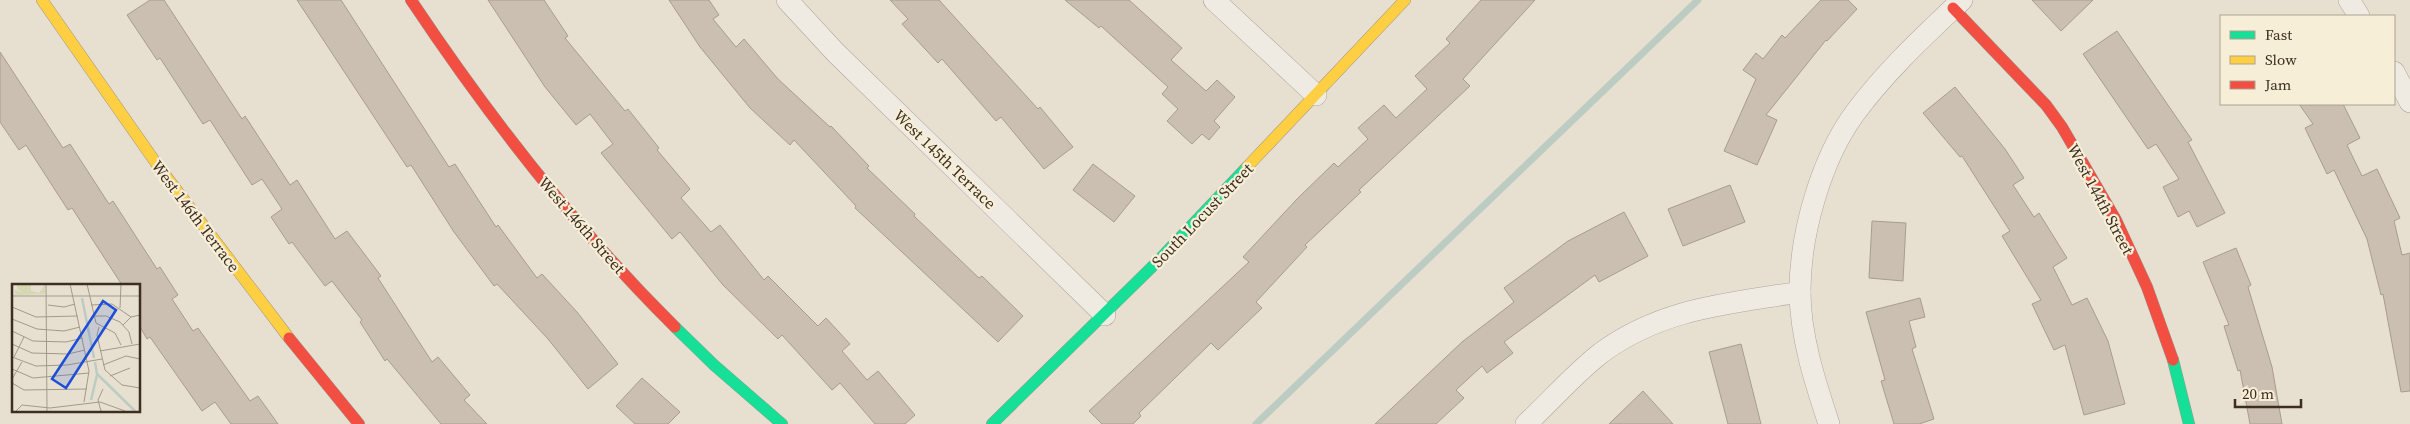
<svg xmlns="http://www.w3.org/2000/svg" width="2410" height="424" viewBox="0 0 2410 424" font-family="'Source Serif 4',serif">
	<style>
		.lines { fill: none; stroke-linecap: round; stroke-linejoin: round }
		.stream { stroke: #bcccc2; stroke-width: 7 }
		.building { fill: #cbbfb2; stroke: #a89c90 }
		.street-casing { stroke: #ada599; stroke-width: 22 }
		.fast-casing { stroke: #9c958a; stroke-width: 12 }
		.slow-casing { stroke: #9c958a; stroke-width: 12 }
		.jam-casing { stroke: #9c958a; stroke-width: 12 }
		.street { stroke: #efebe3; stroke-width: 21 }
		.fast { stroke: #16e098; stroke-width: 11 }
		.slow { stroke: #ffcf43; stroke-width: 11 }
		.jam { stroke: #f24e42; stroke-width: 11 }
		.labels { text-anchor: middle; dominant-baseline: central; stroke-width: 4.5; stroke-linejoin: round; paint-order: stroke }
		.street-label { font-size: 16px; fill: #3d2e20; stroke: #f7eed8 }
		.inset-river { fill: none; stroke: #bcccc2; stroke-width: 2.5 }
		.inset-road { fill: none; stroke: #a3998a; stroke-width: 1 }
		.view { fill: #1d4ed8; fill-opacity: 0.15; stroke: #1d4ed8; stroke-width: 2.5 }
		.inset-edge { fill: none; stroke: #3d2e20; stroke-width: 2.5 }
	</style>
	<rect width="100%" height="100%" fill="#e7e0d1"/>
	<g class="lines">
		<polyline class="stream" points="1256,424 1698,0"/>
	</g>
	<g class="building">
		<polygon points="150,0 164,0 242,119 245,116 290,185 297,180 335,239 347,231 381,276 378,278 432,362 438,357 470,395 464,400 487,424 441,424 387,359 385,361 360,322 362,320 332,281 325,286 292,242 289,244 271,217 282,209 262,179 252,185 210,120 203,124 160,58 157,60 127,15"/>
		<polygon points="297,0 341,0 449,167 455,164 496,227 498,225 537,278 542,274 577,312 618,364 588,389 548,339 497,284 494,286 454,232 411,165 407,167"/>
		<polygon points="488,0 544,0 568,36 565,38 625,111 628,109 659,148 657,150 690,189 681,198 711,232 720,225 764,280 768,276 818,326 826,318 850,344 842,351 867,380 878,371 915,415 905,424 875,424 840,383 832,390 782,335 778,339 723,285 680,232 672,239 601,153 613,144 590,114 576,125 545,87"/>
		<polygon points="669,0 709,0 719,15 713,19 736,47 744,39 778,79 830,127 831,126 869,166 867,168 915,214 914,216 979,278 982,276 1023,316 998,342 855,208 856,206 794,140 790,145 750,108 700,47"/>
		<polygon points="890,0 939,0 1038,109 1040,107 1073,147 1044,169 1001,117 996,121 942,59 938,63 902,24 908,19"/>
		<polygon points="1065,0 1129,0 1182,48 1171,60 1206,91 1217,80 1235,97 1214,121 1220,127 1209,140 1202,134 1192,144 1167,121 1178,109 1162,94 1168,87 1101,26 1099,28"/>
		<polygon points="1481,0 1535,0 1463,79 1470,86 1359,190 1361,192 1305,245 1307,247 1256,302 1262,308 1218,350 1211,343 1139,413 1141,416 1133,424 1102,424 1089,411 1249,262 1243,257 1297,199 1334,163 1338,167 1368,139 1358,128 1384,105 1396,118 1427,89 1415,76 1450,43 1446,39"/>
		<polygon points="1821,0 1848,0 1857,9 1827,41 1826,40 1766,115 1777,120 1757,165 1724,151 1756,79 1743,70 1756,53 1763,59 1782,35 1785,38"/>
		<polygon points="2032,0 2093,0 2061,31"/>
		<polygon points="2117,31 2192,140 2188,142 2225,213 2197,227 2189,211 2178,217 2163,187 2179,179 2156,144 2148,149 2083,54"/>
		<polygon points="0,52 63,148 70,144 109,204 113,201 157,269 160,267 178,295 172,299 193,331 198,328 250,401 258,396 278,424 231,424 215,402 202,411 150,337 147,339 139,325 139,285 122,285 72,208 68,210 26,145 19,150 0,122"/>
		<polygon points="1955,87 2005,149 2024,178 2013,185 2034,217 2039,213 2067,258 2053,267 2072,305 2087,298 2108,341 2125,404 2084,415 2065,345 2054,350 2032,304 2041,300 2002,236 2010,231 1962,156 1960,157 1923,113"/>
		<polygon points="2299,104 2343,104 2360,138 2347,145 2362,176 2377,169 2400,218 2394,221 2402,255 2410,253 2410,391 2401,392 2383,294 2381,295 2367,239 2334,170 2327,174 2305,128 2313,124"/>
		<polygon points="1093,164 1135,196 1114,222 1073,190"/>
		<polygon points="1730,185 1745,222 1683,246 1668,209"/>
		<polygon points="1624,212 1648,256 1599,282 1595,275 1504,342 1513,353 1487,373 1482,366 1456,390 1464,398 1436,424 1375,424 1462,342 1514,302 1504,288 1568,241"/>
		<polygon points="1872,221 1906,223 1903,281 1869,278"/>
		<polygon points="2236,248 2251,285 2248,287 2272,367 2282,424 2250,424 2240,370 2238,371 2224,326 2229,325 2203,262"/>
		<polygon points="1920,298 1925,317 1909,321 1916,347 1912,349 1934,419 1919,424 1894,424 1881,381 1885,380 1866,312"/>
		<polygon points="1741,344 1761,424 1728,424 1709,352"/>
		<polygon points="642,378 680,412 668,424 635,424 616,406"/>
		<polygon points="1643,391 1673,424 1609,424"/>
	</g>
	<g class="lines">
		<g class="street-casing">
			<g id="street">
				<polyline points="787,0 835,52 1105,315"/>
				<polyline points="1214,0 1316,95"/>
				<polyline points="2349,0 2359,16"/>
				<polyline points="2394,72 2410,102"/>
				<path d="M1526,424C1551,401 1574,374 1601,353C1662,308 1727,304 1800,292"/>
				<path d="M1829,424C1815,382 1800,336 1800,291C1800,234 1821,159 1855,113C1886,71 1924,36 1962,0"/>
			</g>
		</g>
		<g class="fast-casing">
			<g id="fast">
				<polyline points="675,327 714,365 782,424"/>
				<polyline points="2173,360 2189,424"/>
				<polyline points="992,424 1157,262 1247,167"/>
			</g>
		</g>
		<g class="slow-casing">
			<g id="slow">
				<polyline points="42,0 156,163 289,338"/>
				<polyline points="1247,167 1405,0"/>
			</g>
		</g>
		<g class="jam-casing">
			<g id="jam">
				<path d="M411,0C489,117 575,228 675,327"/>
				<polyline points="1953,8 2046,105 2062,127 2116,220 2147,287 2173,360"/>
				<polyline points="289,338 359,424"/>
			</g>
		</g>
		<use href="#street" class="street"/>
		<use href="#fast" class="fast"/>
		<use href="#slow" class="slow"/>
		<use href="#jam" class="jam"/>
	</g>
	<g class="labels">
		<g class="street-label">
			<text transform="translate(945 159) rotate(44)">West 145th Terrace</text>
			<text transform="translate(2101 199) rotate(62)">West 144th Street</text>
			<text transform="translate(1202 215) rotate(-46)">South Locust Street</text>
			<text transform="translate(196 216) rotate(53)">West 146th Terrace</text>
			<text transform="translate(582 225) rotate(49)">West 146th Street</text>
		</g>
	</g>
	<g transform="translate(12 284)">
		<rect width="128" height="128" fill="#e7e0d1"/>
		<path d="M5,0H19V7L27,9L33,0V10L3,11V6L12,9L5,5Z" fill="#d6d7b3"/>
		<path class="inset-river" d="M70,14L82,74M83,78L85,90L123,127M79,116L85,91"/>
		<path class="inset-road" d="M34,0L35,127M58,0L77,87L72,118M75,0L84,39L103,49L109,61M0,12H128M36,21L52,23L63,20M79,21L100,20L119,33M0,23L24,33L66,32M108,24L109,0M81,32H94L108,38L117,48L120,60M0,35L25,45L52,47L68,43M111,41L119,33L128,31M87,43L85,51L93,86L110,101L128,104M0,47L21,57L54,58L71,54M0,60L20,69L56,70L73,66M88,67L128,60M0,73L24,82L55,81L90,75M2,73L12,53M91,81L114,72L128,75M0,85L21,94L77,89M98,92L118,84M0,95L10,78M0,99L12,106L75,105M4,127L10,121L38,124L88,118L113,127M89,127L86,116L91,105"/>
		<path class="view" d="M91,17L104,26L54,104L40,95Z"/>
		<rect width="128" height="128" class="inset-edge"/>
	</g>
	<rect x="2220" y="15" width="175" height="90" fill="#f7eed8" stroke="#ada18e"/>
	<rect x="2230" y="31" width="25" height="8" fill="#16e098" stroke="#ada18e"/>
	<text x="2265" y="40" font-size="15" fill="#3d2e20">Fast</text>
	<rect x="2230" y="56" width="25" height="8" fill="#ffcf43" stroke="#ada18e"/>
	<text x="2265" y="65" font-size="15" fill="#3d2e20">Slow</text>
	<rect x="2230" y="81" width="25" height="8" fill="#f24e42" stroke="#ada18e"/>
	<text x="2265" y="90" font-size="15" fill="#3d2e20">Jam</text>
	<path d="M2235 399v8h66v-8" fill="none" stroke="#3d2e20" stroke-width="2.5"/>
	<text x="2242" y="399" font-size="15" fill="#3d2e20" stroke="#f7eed8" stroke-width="4" paint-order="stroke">20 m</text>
</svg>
